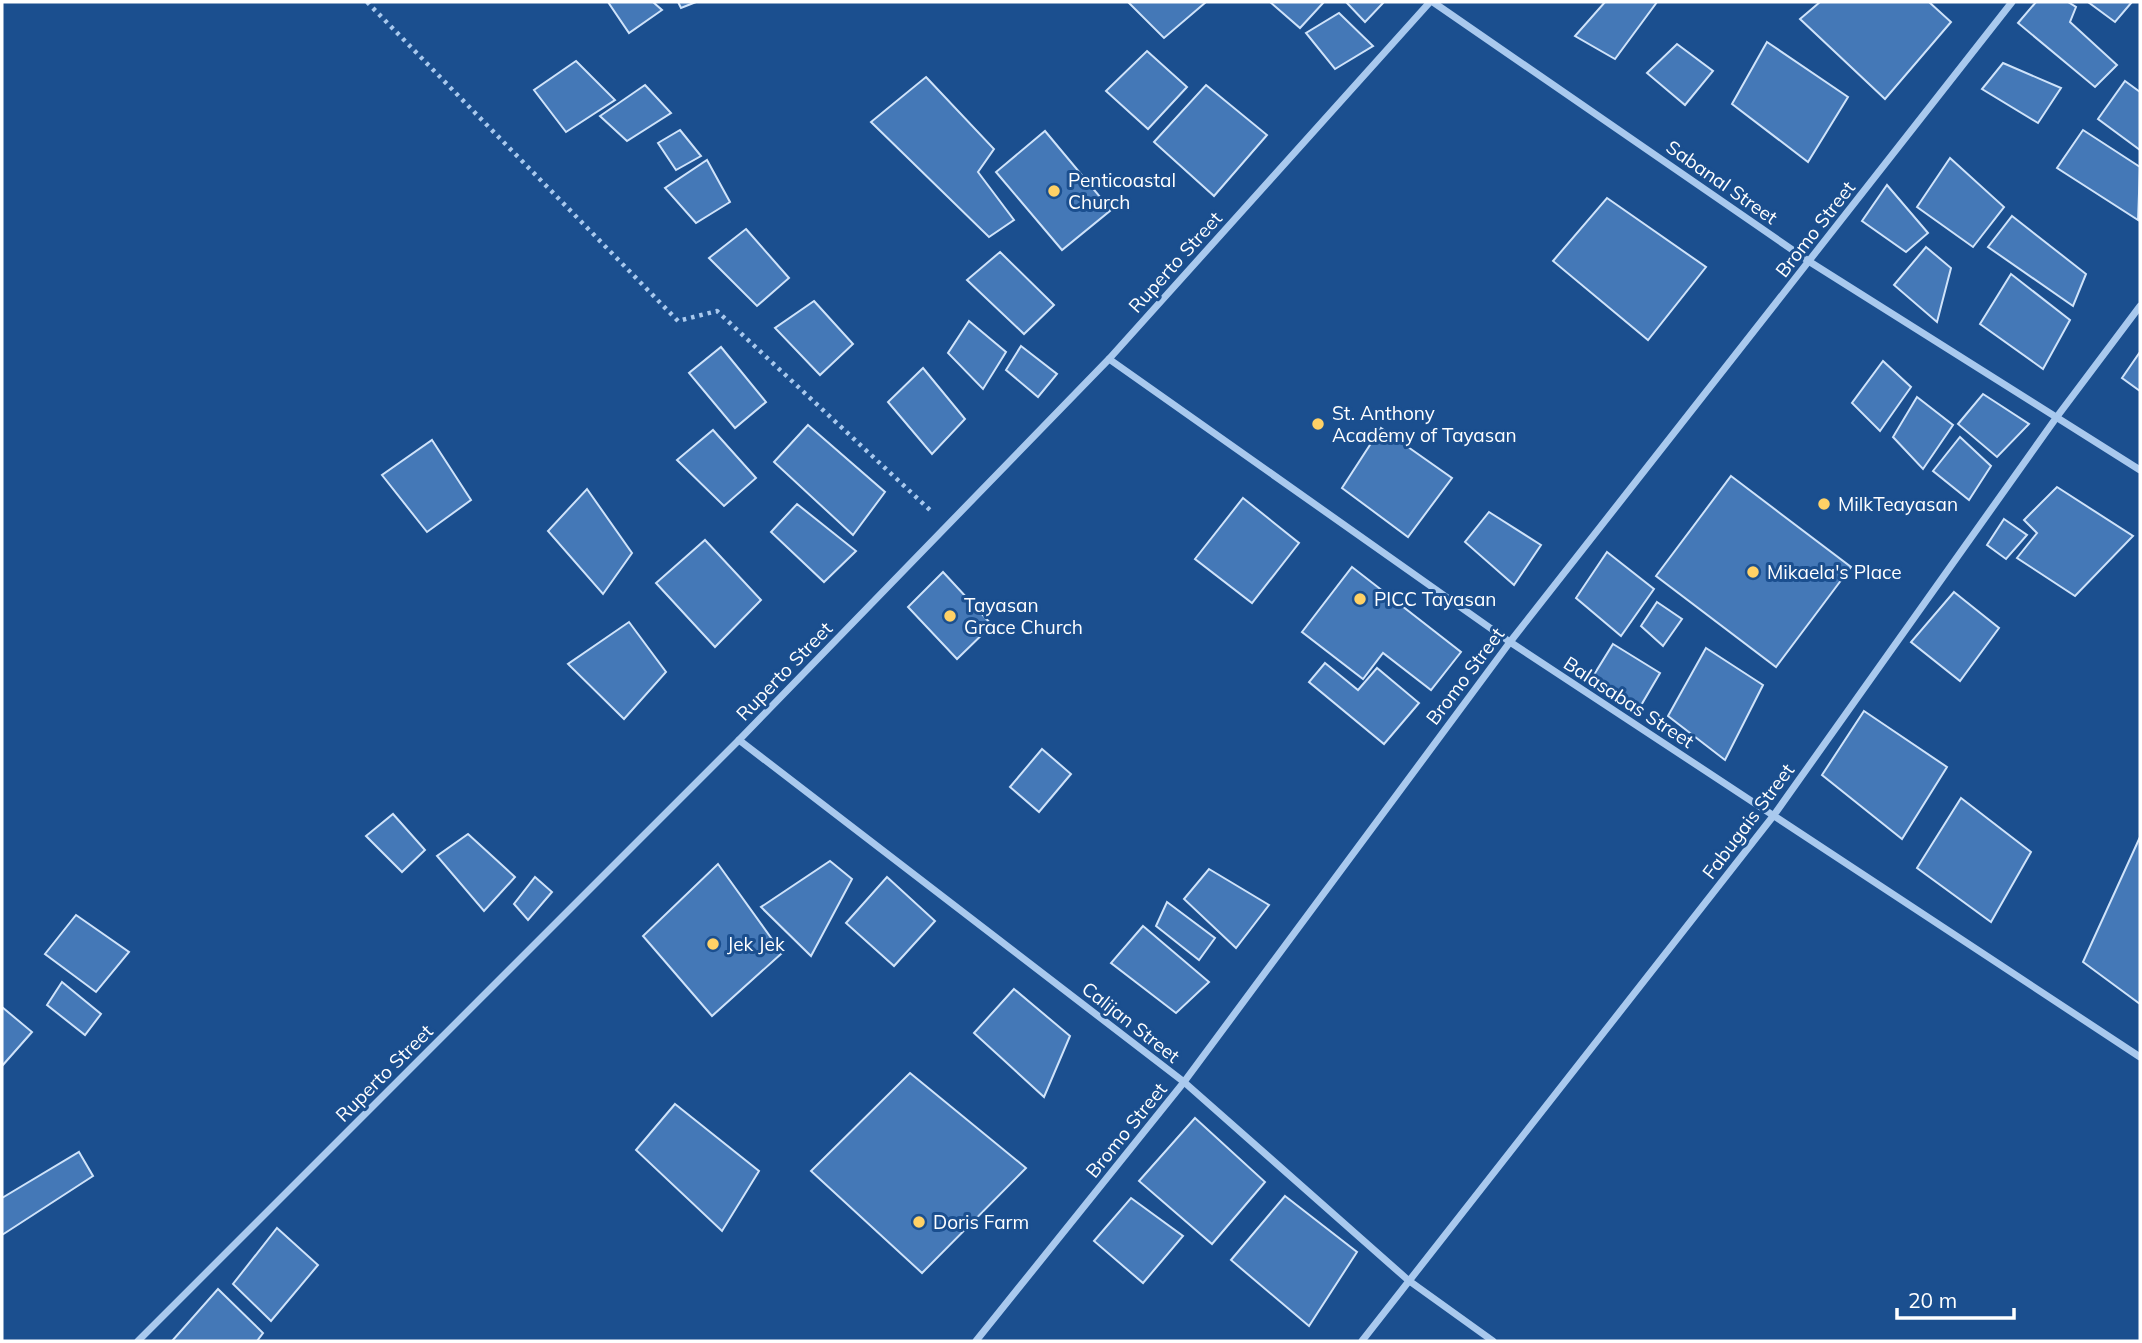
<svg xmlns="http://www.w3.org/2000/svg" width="2142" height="1343" viewBox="0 0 2142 1343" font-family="Mulish,sans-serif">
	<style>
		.building { fill: #4478b7; stroke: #cfe3fa; stroke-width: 2 }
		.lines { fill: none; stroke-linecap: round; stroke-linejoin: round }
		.path { stroke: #a9c9ee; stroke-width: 4.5; stroke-dasharray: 3.5 5; stroke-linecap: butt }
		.street { stroke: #a9c9ee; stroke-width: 7 }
		.poi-dot { fill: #ffd166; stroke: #1b4f8f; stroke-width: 2.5 }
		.labels { text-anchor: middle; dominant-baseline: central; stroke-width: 6; stroke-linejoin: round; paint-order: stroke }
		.poi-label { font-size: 19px; fill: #fff; stroke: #1b4f8f; text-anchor: start }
		.street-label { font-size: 19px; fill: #fff; stroke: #1b4f8f }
	</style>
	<rect width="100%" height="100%" fill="#1b4f8f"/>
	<g class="building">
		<polygon points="608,2 653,2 662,10 629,33"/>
		<polygon points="678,2 696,2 681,8"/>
		<polygon points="1128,2 1206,2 1164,38"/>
		<polygon points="1270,2 1324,2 1300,28"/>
		<polygon points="1346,2 1384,2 1365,22"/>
		<polygon points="1605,2 1657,2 1615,59 1575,36"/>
		<polygon points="1820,2 1929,2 1951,22 1885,99 1800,19"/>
		<polygon points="2036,2 2068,2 2076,7 2070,22 2117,65 2095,87 2018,23"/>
		<polygon points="2088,2 2132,2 2115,22"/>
		<polygon points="1339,13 1373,46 1335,69 1306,33"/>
		<polygon points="1767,42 1848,97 1808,162 1732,104"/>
		<polygon points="1677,44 1713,71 1685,105 1647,73"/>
		<polygon points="1147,51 1187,87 1148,129 1106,91"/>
		<polygon points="576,61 615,100 566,132 534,90"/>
		<polygon points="2003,63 2061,88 2038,123 1982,89"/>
		<polygon points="926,77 994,149 978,172 1014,220 989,237 871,122"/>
		<polygon points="2125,81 2140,92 2140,150 2098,119"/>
		<polygon points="645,85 671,113 627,141 600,116"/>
		<polygon points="1206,85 1267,135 1214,196 1154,142"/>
		<polygon points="680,130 701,156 676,170 658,143"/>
		<polygon points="2083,130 2140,167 2138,220 2057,168"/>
		<polygon points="1045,131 1111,210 1062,250 996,172"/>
		<polygon points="1950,158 2004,207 1973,247 1917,207"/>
		<polygon points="707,160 730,202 696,223 665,188"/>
		<polygon points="1887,185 1928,233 1906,252 1862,221"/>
		<polygon points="1607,198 1706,267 1648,340 1553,261"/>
		<polygon points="2012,216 2086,274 2073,306 1988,247"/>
		<polygon points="746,229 789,278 757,306 709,258"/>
		<polygon points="1926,247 1951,268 1937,322 1894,285"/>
		<polygon points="1000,252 1054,305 1024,334 967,280"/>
		<polygon points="2011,274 2070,320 2043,369 1980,324"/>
		<polygon points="814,301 853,344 820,375 775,328"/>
		<polygon points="969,321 1006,352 983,389 948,353"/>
		<polygon points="1021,346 1057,374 1038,397 1006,370"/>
		<polygon points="721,347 766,402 735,428 689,373"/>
		<polygon points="2140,352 2140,391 2122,378"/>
		<polygon points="1883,361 1911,387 1880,431 1852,403"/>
		<polygon points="923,368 965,419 932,454 888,402"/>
		<polygon points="1983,394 2029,424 1997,457 1958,424"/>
		<polygon points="1917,397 1953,425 1923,469 1893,437"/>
		<polygon points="808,425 885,492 853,535 774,462"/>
		<polygon points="1381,428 1452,478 1408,537 1342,488"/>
		<polygon points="713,430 756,478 724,506 677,460"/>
		<polygon points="1960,437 1991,466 1969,500 1933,471"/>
		<polygon points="432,440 471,500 427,532 382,475"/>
		<polygon points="1731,476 1851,567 1776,667 1656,576"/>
		<polygon points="2057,487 2133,536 2075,596 2017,558 2037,533 2024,520"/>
		<polygon points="587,489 632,553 603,594 548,531"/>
		<polygon points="1243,498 1299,543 1252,603 1195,559"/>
		<polygon points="797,504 856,551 824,582 771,532"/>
		<polygon points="1489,512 1541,545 1514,585 1465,542"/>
		<polygon points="2004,519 2027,535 2006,559 1987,545"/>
		<polygon points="705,540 761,600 715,647 656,583"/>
		<polygon points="1607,552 1654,589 1621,636 1576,598"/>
		<polygon points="1352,567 1461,652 1431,690 1383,653 1363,679 1302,632"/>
		<polygon points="943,572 992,625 957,659 908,607"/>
		<polygon points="1954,592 1999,628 1960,681 1911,642"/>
		<polygon points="1657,602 1682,619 1663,646 1641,626"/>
		<polygon points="629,622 666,672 624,719 568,664"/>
		<polygon points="1613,644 1660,673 1640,707 1592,678"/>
		<polygon points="1706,648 1763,685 1725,760 1668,716"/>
		<polygon points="1325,663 1358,690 1377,668 1419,703 1384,744 1309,682"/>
		<polygon points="1864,711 1947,767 1902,839 1822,775"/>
		<polygon points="1042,749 1071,774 1039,812 1010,787"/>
		<polygon points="1961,798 2031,852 1991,922 1917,868"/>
		<polygon points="393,814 425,850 402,872 366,836"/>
		<polygon points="468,834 515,877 484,911 437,856"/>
		<polygon points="2140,837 2140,1004 2083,962"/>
		<polygon points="830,861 852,879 811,956 761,907"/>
		<polygon points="718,864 782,953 712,1016 643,936"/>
		<polygon points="1209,869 1269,905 1236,948 1184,899"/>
		<polygon points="535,877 552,892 528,920 514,904"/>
		<polygon points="887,877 935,921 894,966 846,923"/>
		<polygon points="1167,902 1215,938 1199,960 1156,926"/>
		<polygon points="76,915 129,952 96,992 45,954"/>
		<polygon points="1143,926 1209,982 1176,1013 1111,963"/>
		<polygon points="62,982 101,1014 85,1035 47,1005"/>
		<polygon points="1014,989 1070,1036 1044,1097 974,1033"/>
		<polygon points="2,1007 32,1032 2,1066"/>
		<polygon points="910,1073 1026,1168 922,1273 811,1171"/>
		<polygon points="675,1104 759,1171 722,1231 636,1150"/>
		<polygon points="1195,1118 1265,1182 1212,1244 1139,1181"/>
		<polygon points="79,1152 93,1176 2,1235 2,1198"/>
		<polygon points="1285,1196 1357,1252 1309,1326 1231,1260"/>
		<polygon points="1131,1198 1183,1236 1143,1283 1094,1241"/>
		<polygon points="277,1228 318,1265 271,1321 233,1284"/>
		<polygon points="218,1289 263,1333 257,1341 172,1341"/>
	</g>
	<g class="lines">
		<polyline class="path" points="367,2 678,321 717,311 931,511"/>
		<g class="street">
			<polyline points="1433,2 1810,262 2140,470"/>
			<polyline points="1109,359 1510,642 2140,1057"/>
			<polyline points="739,740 1184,1082 1408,1280 1493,1341"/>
			<polyline points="138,1341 739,740 1109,359 1430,2"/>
			<polyline points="976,1341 1184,1082 1510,642 2012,2"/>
			<polyline points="1362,1341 1774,815 2056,418 2140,306"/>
		</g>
	</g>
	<g class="poi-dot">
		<circle cx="1054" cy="191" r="7"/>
		<circle cx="1318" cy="424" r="7"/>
		<circle cx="1824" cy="504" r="7"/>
		<circle cx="1753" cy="572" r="7"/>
		<circle cx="1360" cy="599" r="7"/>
		<circle cx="950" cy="616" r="7"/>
		<circle cx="713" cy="944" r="7"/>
		<circle cx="919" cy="1222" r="7"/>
	</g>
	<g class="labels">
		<g class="poi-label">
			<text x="1068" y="180">Penticoastal<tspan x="1068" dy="22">Church</tspan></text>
			<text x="1332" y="413">St. Anthony<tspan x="1332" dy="22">Academy of Tayasan</tspan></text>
			<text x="1838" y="504">MilkTeayasan</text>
			<text x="1767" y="572">Mikaela's Place</text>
			<text x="1374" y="599">PICC Tayasan</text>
			<text x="964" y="605">Tayasan<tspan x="964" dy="22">Grace Church</tspan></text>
			<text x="727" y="944">Jek Jek</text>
			<text x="933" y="1222">Doris Farm</text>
		</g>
		<g class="street-label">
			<text transform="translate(1722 182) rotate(35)">Sabanal Street</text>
			<text transform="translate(1815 229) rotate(-52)">Bromo Street</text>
			<text transform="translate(1175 262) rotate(-48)">Ruperto Street</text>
			<text transform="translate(784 671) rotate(-46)">Ruperto Street</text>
			<text transform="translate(1465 676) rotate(-53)">Bromo Street</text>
			<text transform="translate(1629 702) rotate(33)">Balasabas Street</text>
			<text transform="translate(1748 821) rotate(-53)">Fabugais Street</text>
			<text transform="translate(1131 1022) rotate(38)">Calijan Street</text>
			<text transform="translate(384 1073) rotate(-45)">Ruperto Street</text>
			<text transform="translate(1126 1130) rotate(-51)">Bromo Street</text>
		</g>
	</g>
	<rect width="2142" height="1343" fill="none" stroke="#ffffff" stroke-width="7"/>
	<path d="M1897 1308v10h117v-10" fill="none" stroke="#ffffff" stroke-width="3.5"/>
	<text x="1908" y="1308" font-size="21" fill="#ffffff" stroke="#1b4f8f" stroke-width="5" paint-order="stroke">20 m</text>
</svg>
